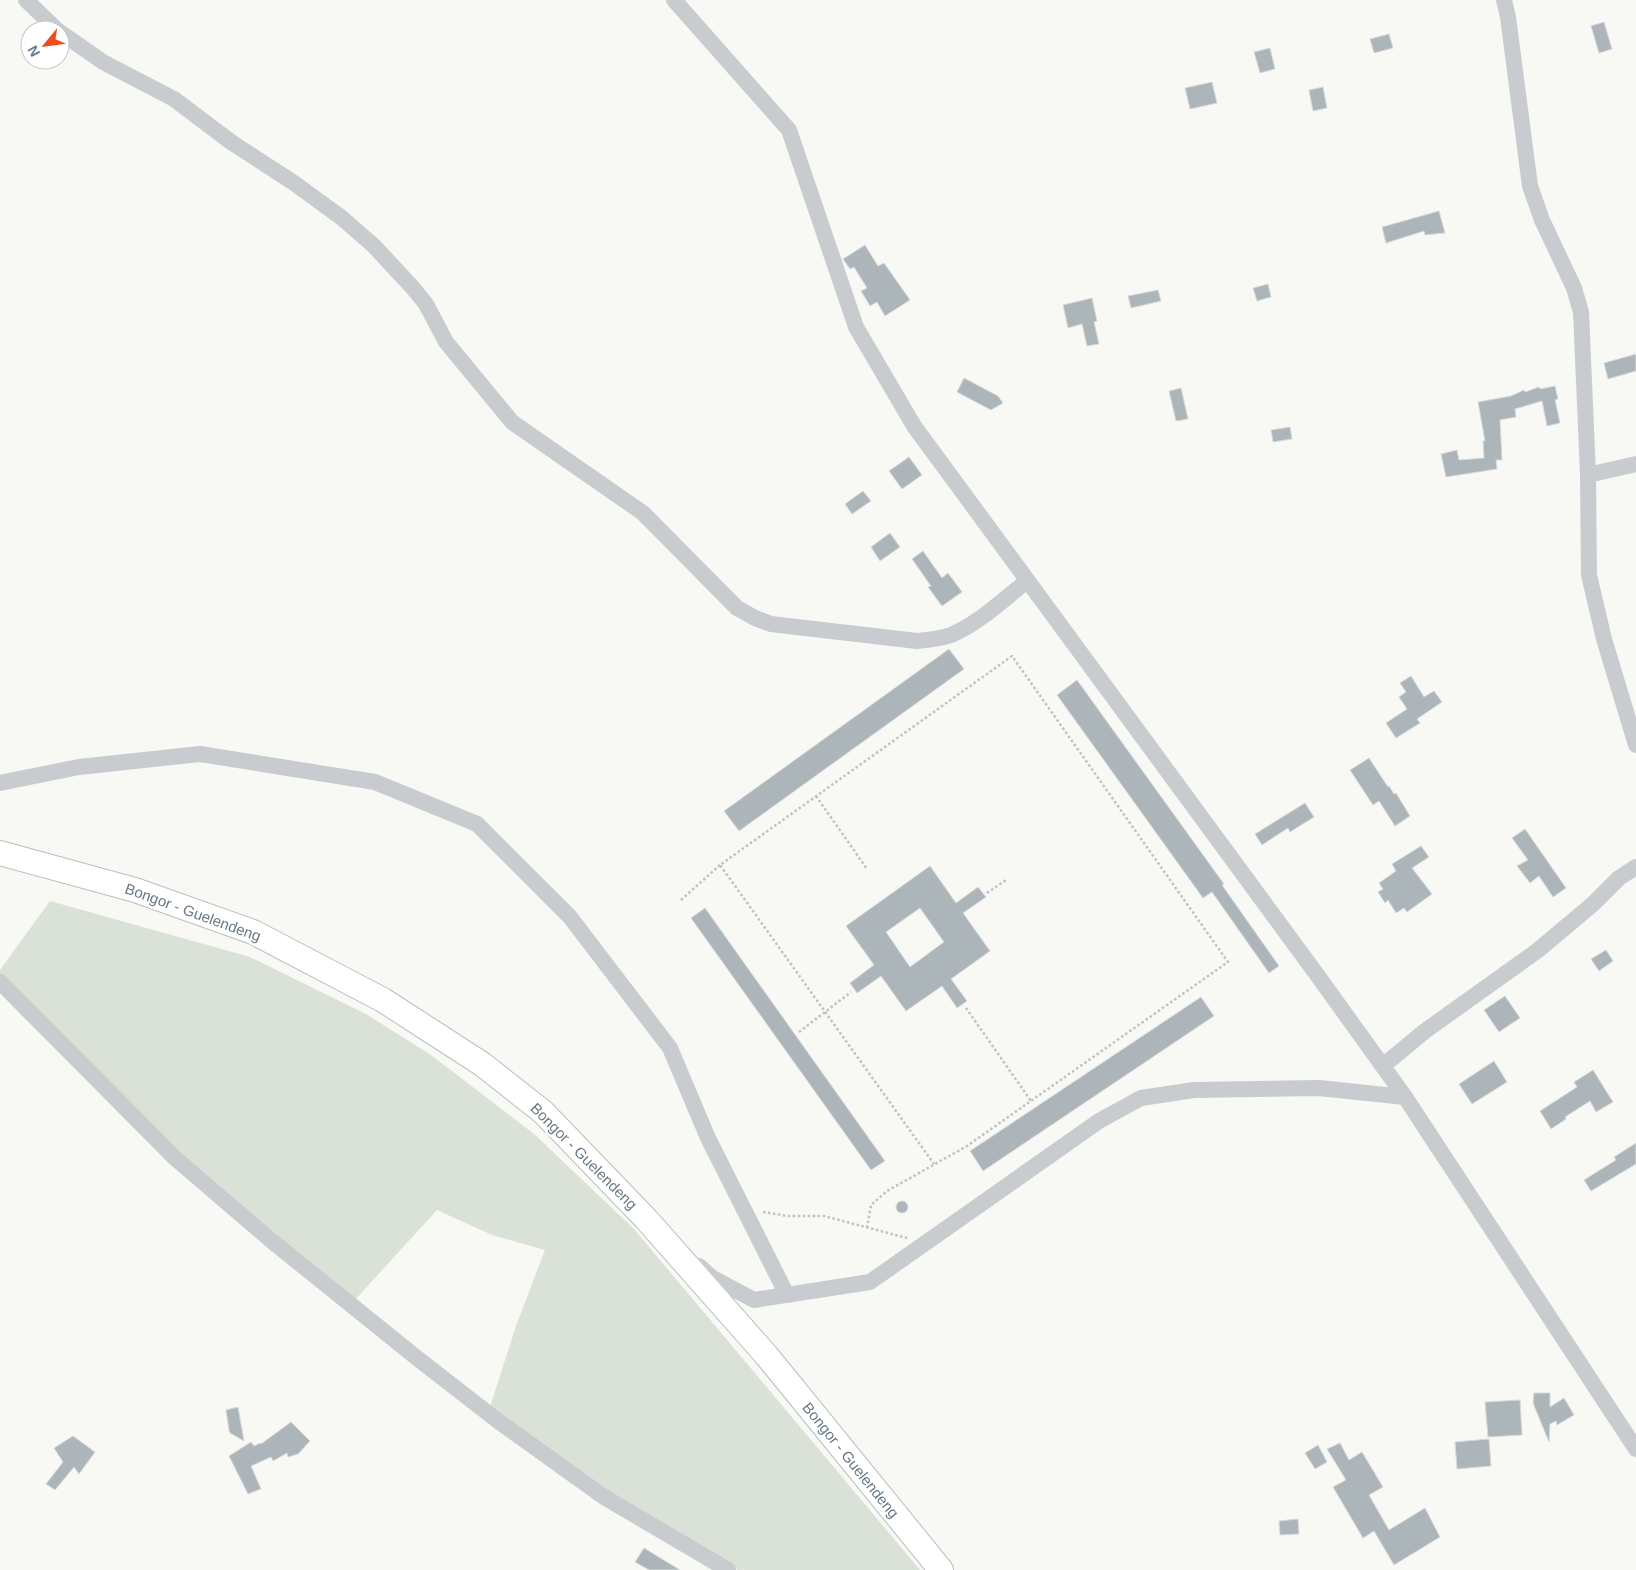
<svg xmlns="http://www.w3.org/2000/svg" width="1636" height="1570" viewBox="0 0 1636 1570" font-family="Arial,sans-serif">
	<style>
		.green { fill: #dae1d6 }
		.building { fill: #acb5ba; stroke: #dadad8; fill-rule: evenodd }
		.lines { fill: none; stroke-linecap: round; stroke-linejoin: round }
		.highway-casing { stroke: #babec1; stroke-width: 26 }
		.path { stroke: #bfc2c4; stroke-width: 2.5; stroke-dasharray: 2.5 2.5; stroke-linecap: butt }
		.minor { stroke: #c8cccf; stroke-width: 16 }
		.highway { stroke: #fff; stroke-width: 24 }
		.labels { text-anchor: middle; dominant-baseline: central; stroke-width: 5; stroke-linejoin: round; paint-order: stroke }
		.street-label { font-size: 15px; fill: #657988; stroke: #fff }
	</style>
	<rect width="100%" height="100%" fill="#f8f8f5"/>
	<polygon class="green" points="50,901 250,957 366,1014 431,1055 534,1134 634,1229 920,1570 738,1570 604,1490 489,1410 516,1326 545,1250 492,1235 437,1210 352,1303 176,1153 0,978 0,970"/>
	<g class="building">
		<polygon points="1604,22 1612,49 1599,53 1591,26"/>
		<polygon points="1389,34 1393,48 1374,53 1370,39"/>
		<polygon points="1270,48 1275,69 1260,73 1254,52"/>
		<polygon points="1212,82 1217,103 1190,109 1185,88"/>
		<polygon points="1323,87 1327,108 1313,111 1309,90"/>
		<polygon points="1439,211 1445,233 1425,235 1424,231 1386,243 1382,227"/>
		<polygon points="865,245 878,266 884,263 910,300 885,316 877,302 870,306 861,291 867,288 854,267 850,269 843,259"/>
		<polygon points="1268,284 1271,297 1257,301 1253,288"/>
		<polygon points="1158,290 1161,301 1131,308 1128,296"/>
		<polygon points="1092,298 1097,321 1094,322 1099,344 1087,346 1082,324 1068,328 1063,305"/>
		<polygon points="1636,354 1636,371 1608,379 1604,363"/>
		<polygon points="964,378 998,396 1003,403 991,410 957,392"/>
		<polygon points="1555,386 1558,399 1555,400 1560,423 1547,426 1542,401 1515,409 1516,417 1500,420 1502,460 1496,460 1497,469 1446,477 1441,454 1457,450 1459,460 1484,458 1483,441 1485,441 1478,402 1511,396 1524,390 1525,392 1539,387 1540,389"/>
		<polygon points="1181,388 1188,419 1176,421 1169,391"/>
		<polygon points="1290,427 1292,439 1273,442 1271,430"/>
		<polygon points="909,457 922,475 902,489 889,471"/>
		<polygon points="863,491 871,501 852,514 845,504"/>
		<polygon points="890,533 900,547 880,561 871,547"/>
		<polygon points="923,551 942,578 948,573 962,592 942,606 928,587 931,586 912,559"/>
		<polygon points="949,649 964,669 739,831 724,811"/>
		<polygon points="1411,676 1424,697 1434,691 1442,702 1417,719 1420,723 1396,738 1386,723 1407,709 1399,697 1406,692 1400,683"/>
		<polygon points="1077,680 1224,884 1222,885 1279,966 1269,973 1212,892 1203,898 1057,695"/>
		<polygon points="1369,758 1388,787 1389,786 1394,794 1396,793 1410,816 1395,826 1379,801 1373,805 1350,770"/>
		<polygon points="1305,803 1314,817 1290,832 1288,828 1262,845 1255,834"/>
		<polygon points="1525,829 1566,888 1553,897 1539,876 1530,883 1517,866 1528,860 1512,838"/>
		<polygon points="1421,846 1429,857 1412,868 1432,894 1407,912 1404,908 1396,913 1388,900 1385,903 1378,892 1383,889 1379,883 1396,871 1392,864"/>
		<path d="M930,866L956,903L978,887L986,897L963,913L990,951L951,979L967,1001L957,1008L942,986L906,1011L881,976L857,993L850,983L874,965L846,926ZM920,908L944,942L910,967L886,932Z"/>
		<polygon points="705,908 885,1161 871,1170 691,918"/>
		<polygon points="1606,950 1613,961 1599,971 1591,959"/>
		<polygon points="1505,996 1520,1018 1499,1032 1484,1010"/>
		<polygon points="1201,997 1214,1016 983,1171 970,1151"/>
		<polygon points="1494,1061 1507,1082 1472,1104 1459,1084"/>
		<polygon points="1593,1070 1613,1102 1596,1112 1590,1101 1565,1117 1566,1119 1551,1129 1540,1111 1577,1087 1574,1082"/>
		<polygon points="1636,1143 1636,1164 1591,1191 1584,1180 1616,1160 1614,1157"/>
		<circle cx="902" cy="1207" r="6"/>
		<polygon points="1534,1393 1550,1393 1550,1407 1564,1398 1574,1415 1557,1425 1556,1421 1550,1424 1549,1442 1533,1403"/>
		<polygon points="1520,1400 1522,1435 1488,1437 1485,1402"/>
		<polygon points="238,1407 244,1441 230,1433 229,1430 226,1410"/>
		<polygon points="291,1422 310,1441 298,1454 288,1457 287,1453 273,1461 271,1457 251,1466 261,1489 248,1494 229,1456 251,1442 254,1446 260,1443 261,1444"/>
		<polygon points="73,1436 95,1452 79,1474 74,1467 55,1490 46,1484 63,1462 54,1448"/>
		<polygon points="1489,1439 1491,1466 1457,1469 1455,1442"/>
		<polygon points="1340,1443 1349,1460 1362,1452 1383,1487 1369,1495 1389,1530 1425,1508 1440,1537 1394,1565 1374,1531 1363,1538 1333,1487 1346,1480 1327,1449"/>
		<polygon points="1318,1445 1327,1462 1315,1469 1305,1453"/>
		<polygon points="1298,1519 1299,1534 1280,1535 1279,1521"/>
		<polygon points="644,1548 680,1570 649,1570 635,1562"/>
	</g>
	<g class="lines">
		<g class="highway-casing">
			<polyline id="highway" points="0,853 135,890 253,932 383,1000 482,1064 543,1112 647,1220 767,1356 941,1570"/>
		</g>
		<g class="path">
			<polyline points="816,796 867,869"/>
			<polyline points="987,893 1006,880"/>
			<polyline points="681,900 720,865"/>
			<polyline points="966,1008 1031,1101"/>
			<polyline points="799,1032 851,992"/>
			<polyline points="763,1212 788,1216 824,1216 907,1238"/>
			<polyline points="867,1228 871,1205 887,1191 967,1146 1228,962 1012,656 720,865 934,1164"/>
		</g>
		<g class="minor">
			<polyline points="26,0 57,30"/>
			<polyline points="674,0 789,130 856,327 914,426 1315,972 1405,1097 1636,1449"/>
			<polyline points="1504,0 1508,17 1530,186 1542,220 1574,288 1581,312 1588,475 1589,575 1604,639 1636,745"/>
			<path d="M60,32L103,62L174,99L231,142L294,183L342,218L374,246L413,288L426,304L446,342L512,422L643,513L737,608L755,618L771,624L917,641C929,640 940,639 951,635C978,624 1004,599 1027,581"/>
			<polyline points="1588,475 1636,464"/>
			<polyline points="0,783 79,767 200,754 375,782 477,824 570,917 670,1048 708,1138 787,1295"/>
			<polyline points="0,982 176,1159 273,1242 417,1358 498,1421 604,1497 728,1570"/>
			<polyline points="1381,1064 1390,1060 1425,1031 1537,951 1593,904 1619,878 1636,867"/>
			<polyline points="699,1266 711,1277 754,1300 870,1282 1099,1121 1141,1098 1194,1090 1319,1088 1405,1097"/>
		</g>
		<use href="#highway" class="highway"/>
	</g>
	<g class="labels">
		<g class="street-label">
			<text transform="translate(193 912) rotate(20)">Bongor - Guelendeng</text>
			<text transform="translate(584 1156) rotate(45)">Bongor - Guelendeng</text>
			<text transform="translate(851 1460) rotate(51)">Bongor - Guelendeng</text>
		</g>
	</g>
	<g transform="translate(45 45) rotate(241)"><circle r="24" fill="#ffffff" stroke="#c1c9cf"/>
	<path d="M0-4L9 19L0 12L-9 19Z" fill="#ef4b1f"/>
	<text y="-8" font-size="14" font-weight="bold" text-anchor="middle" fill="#657988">N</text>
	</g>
</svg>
